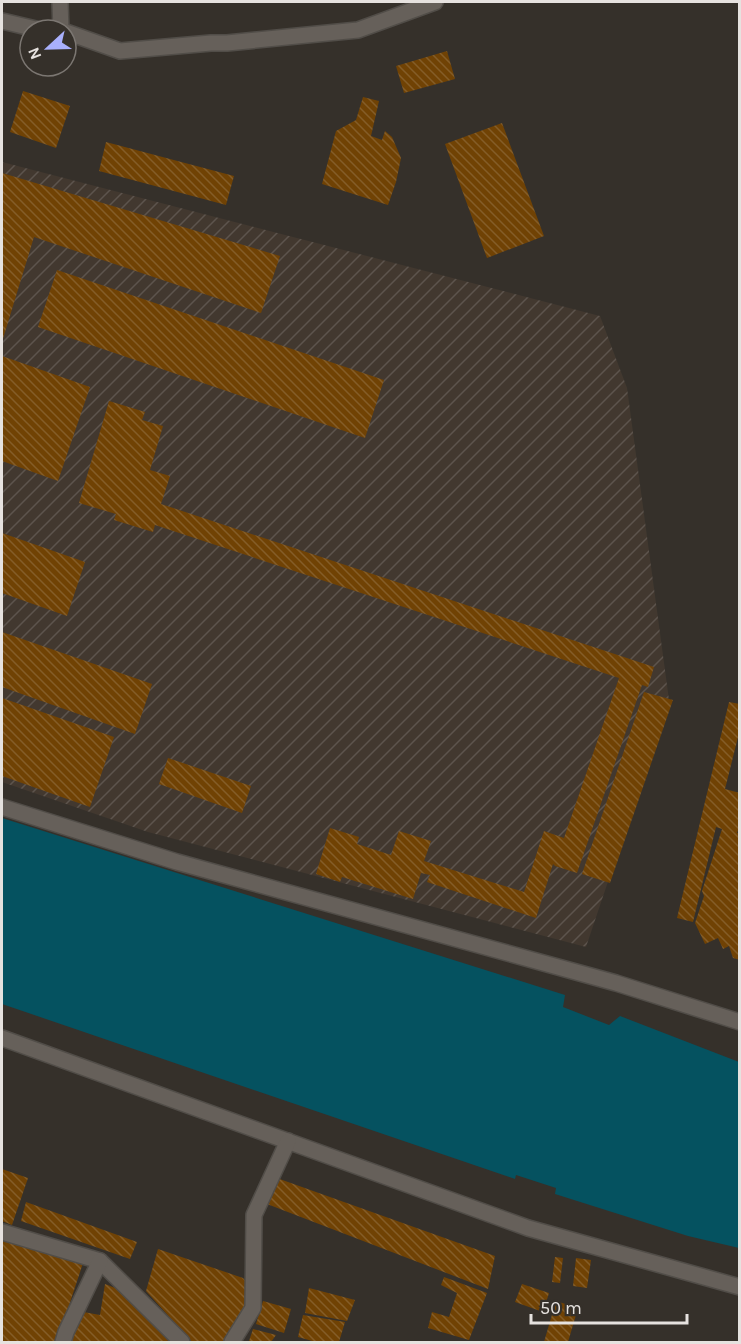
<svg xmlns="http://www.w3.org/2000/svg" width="741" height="1344" viewBox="0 0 741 1344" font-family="Karla,sans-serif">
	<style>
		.industrial { fill: url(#industrial-furrows) }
		.water { fill: #055260 }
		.building { fill: url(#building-back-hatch) }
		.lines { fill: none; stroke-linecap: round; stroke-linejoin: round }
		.minor-casing { stroke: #514d48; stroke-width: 18 }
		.minor { stroke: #66605a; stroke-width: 15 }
	</style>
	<defs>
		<pattern id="industrial-furrows" width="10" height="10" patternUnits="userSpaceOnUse" patternTransform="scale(1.5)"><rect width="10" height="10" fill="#42382f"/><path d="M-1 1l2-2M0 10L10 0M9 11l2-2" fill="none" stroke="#5d544d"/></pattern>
		<pattern id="building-back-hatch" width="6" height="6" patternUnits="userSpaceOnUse" patternTransform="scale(1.5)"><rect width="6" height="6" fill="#704204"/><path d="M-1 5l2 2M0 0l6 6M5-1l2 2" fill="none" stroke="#845d28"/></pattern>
	</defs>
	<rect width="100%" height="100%" fill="#35302a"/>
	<polygon class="industrial" points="2,162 600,316 627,388 669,700 586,947 148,832 2,782"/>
	<polygon class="water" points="2,818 565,995 563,1007 609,1025 620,1016 739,1062 739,1248 688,1236 555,1194 556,1188 516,1175 515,1179 2,1004"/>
	<g class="building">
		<polygon points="447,51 455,79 404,93 396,66"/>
		<polygon points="23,91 70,106 56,148 10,132"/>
		<polygon points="363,97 379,101 371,136 382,140 385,131 392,137 401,158 396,182 388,205 322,184 336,131 356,120"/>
		<polygon points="502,123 544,236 487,258 445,144"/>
		<polygon points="106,142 234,176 226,205 99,171"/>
		<polygon points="2,173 280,256 261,313 34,237 2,342"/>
		<polygon points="57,270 384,380 365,438 38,327"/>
		<polygon points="2,356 90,387 58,481 2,461"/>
		<polygon points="109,401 145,412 142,420 163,426 150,470 170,476 161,504 654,667 648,687 642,685 577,873 555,866 553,864 536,918 427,882 430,875 421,873 413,899 342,877 340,882 316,874 330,828 359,837 357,844 391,855 399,831 431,841 424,861 524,892 544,831 564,838 619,678 155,525 153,532 114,520 116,514 79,503"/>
		<polygon points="2,533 85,562 67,616 2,593"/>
		<polygon points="2,632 152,684 135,734 2,687"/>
		<polygon points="644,692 673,700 610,883 582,874"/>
		<polygon points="2,698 114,737 90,807 2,776"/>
		<polygon points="729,702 740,704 740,729 725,789 740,793 740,825 737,833 740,833 740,960 733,958 729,946 723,949 718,938 705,944 695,923 704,896 702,891 722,829 716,827 693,922 677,918"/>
		<polygon points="168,758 251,786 242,813 159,784"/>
		<polygon points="2,1169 28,1178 12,1225 2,1221"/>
		<polygon points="274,1177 495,1256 488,1289 267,1204"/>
		<polygon points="26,1202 137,1242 130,1259 21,1221"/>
		<polygon points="2,1237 83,1263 57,1342 2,1342"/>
		<polygon points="158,1249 243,1278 253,1290 226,1342 192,1342 146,1291"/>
		<polygon points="555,1257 563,1258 560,1283 552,1282"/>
		<polygon points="576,1258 591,1260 587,1288 573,1286"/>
		<polygon points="444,1277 487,1293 469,1340 428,1328 432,1312 449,1317 457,1293 441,1285"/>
		<polygon points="105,1284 131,1294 169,1342 69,1342 78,1311 100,1315"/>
		<polygon points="522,1284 549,1293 543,1312 515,1302"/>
		<polygon points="309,1288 355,1300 347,1321 305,1313"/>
		<polygon points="263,1301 291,1309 284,1333 256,1324"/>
		<polygon points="556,1301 578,1308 568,1342 544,1342"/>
		<polygon points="303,1315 345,1322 339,1342 316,1342 298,1337"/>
		<polygon points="253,1329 276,1335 271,1342 254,1342 249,1341"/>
	</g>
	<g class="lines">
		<g class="minor-casing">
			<g id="minor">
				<polyline points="60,2 61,30"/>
				<polyline points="2,21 40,30"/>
				<polyline points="66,32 120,51 211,43 227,43 358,30 435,2"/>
				<polyline points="2,807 177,862 616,983 740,1022"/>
				<polyline points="2,1038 528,1228 740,1287"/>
				<polyline points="2,1232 100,1261 182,1342"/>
				<polyline points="63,1342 66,1332 100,1261"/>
				<polyline points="232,1342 253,1308 254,1215 288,1141"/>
			</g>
		</g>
		<use href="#minor" class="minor"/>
	</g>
	<rect width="741" height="1344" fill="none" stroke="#e6e2df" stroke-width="6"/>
	<g transform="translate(48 48) rotate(248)"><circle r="28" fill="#35302a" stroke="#7c7772" stroke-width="1.5"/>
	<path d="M0-4.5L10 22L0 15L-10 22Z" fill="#a9b0fc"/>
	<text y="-9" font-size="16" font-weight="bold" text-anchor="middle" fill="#e6e2df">N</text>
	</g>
	<path d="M531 1314v9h156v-9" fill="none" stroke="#e6e2df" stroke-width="3"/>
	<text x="540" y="1314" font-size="18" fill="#e6e2df" stroke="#35302a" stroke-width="4.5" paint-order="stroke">50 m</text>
</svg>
